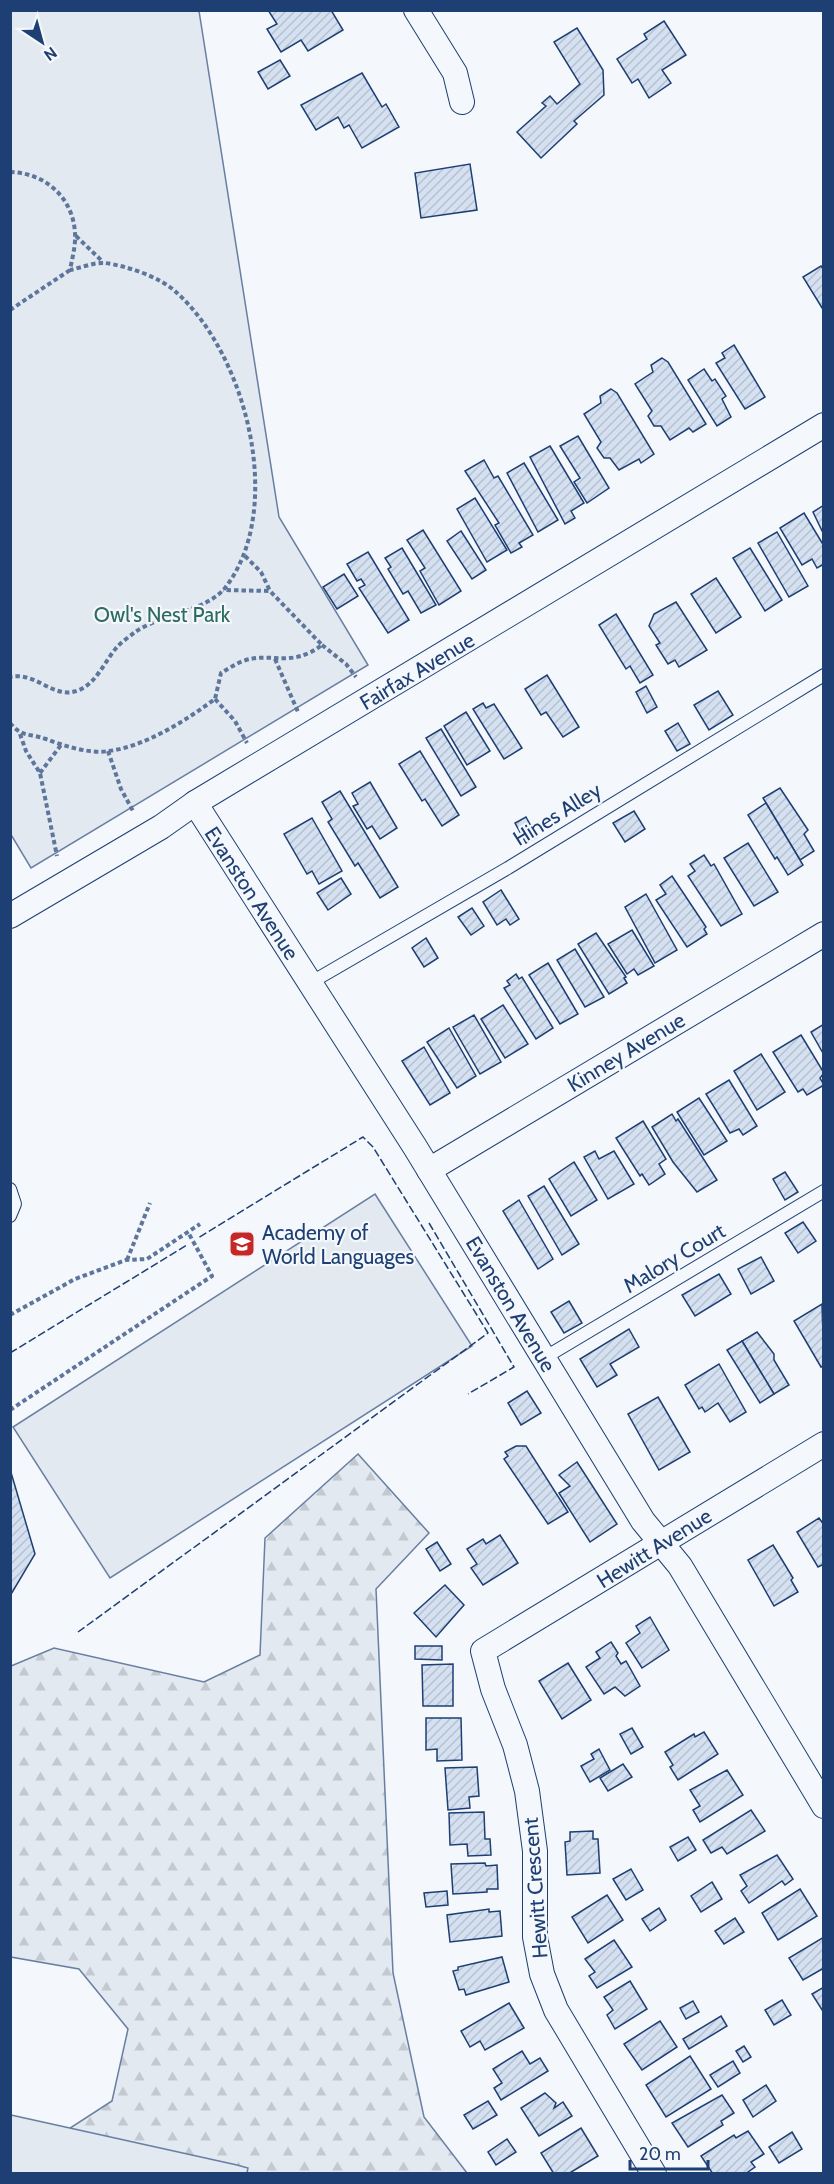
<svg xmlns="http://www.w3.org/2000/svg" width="834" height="2184" viewBox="0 0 834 2184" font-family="Cabin,sans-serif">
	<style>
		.forest { fill: url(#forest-firs); stroke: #687fa3; stroke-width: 1.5 }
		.park { fill: #e3e9f0; stroke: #687fa3; stroke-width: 1.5 }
		.building { fill: url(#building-hatch); stroke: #1d3f73; stroke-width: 1.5 }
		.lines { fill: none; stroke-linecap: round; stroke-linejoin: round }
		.service-casing { stroke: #1d3f73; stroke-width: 14 }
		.minor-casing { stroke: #1d3f73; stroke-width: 26 }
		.path { stroke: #5e769c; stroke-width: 4; stroke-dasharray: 4.5 3; stroke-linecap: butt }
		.service { stroke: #f4f7fb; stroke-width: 12 }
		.minor { stroke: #f4f7fb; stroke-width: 24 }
		.fence { stroke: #1d3f73; stroke-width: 1.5; stroke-dasharray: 8 3; stroke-linecap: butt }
		.labels { text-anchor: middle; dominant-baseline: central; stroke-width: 4.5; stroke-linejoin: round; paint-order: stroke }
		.park-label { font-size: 21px; fill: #2c6c60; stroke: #f4f7fb }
		.street-label { font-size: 21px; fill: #1d3f73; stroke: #f4f7fb }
		.poi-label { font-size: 21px; fill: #1d3f73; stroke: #f4f7fb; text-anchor: start }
	</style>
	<defs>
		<pattern id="forest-firs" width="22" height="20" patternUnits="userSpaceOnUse" patternTransform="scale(1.5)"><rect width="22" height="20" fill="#e3e9f0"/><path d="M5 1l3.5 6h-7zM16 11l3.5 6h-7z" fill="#c2c9d1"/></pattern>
		<pattern id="building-hatch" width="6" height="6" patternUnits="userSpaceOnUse" patternTransform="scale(1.5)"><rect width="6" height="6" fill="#d5e0f0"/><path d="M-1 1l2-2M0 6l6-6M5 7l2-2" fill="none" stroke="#b6c1d1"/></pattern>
	</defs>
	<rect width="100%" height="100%" fill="#f4f7fb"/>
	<polygon class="forest" points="358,1454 429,1533 376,1589 393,1973 424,2117 467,2173 11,2173 10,2127 58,2136 112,2101 128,2029 79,1969 11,1957 11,1666 54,1648 204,1682 260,1655 265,1538"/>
	<g class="park">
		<polygon points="11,10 199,11 279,517 368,665 31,868 10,833"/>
		<polygon points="375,1194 472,1346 110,1578 13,1427"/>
		<polygon points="11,2115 237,2165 248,2168 247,2173 11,2173"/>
	</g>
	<g class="building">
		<polygon points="268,10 331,10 343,30 308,51 301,40 281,52 267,29 277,24"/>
		<polygon points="664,21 686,55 662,70 671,83 649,98 638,79 632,83 617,59 647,39 644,34"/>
		<polygon points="577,28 603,70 604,95 574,121 577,124 541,158 517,132 546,106 542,103 550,96 557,104 580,84 554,42"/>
		<polygon points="280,60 290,76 268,89 258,72"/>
		<polygon points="362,73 382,107 386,104 399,127 362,148 349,125 344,128 338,117 316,130 301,105"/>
		<polygon points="470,164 477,210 421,218 415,173"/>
		<polygon points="821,266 824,270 824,311 803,277"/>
		<polygon points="734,345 765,397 745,409 716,363 725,358 722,353"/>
		<polygon points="662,358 668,362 706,424 693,432 689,428 670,440 661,426 654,426 648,416 652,411 635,384 653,372 651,365"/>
		<polygon points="704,369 712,381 715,379 726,396 722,399 731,417 717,426 688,380"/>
		<polygon points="611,389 617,393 654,454 641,463 639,459 619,470 610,458 604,458 597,448 601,442 584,414 601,403 600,396"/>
		<polygon points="578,436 609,488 587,503 574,482 580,478 560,446"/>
		<polygon points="550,446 584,503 571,511 575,518 565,524 530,457"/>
		<polygon points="484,460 494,478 498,476 533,535 519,543 522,547 511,553 495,525 499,523 465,471"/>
		<polygon points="524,463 558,520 538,532 507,473"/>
		<polygon points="475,498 507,550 487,562 457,509"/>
		<polygon points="824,505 824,535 813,512"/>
		<polygon points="804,513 824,546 824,564 817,568 812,559 802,565 780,528"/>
		<polygon points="423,530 461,591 439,605 420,571 425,568 407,540"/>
		<polygon points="461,531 486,570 472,579 447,541"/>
		<polygon points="777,532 808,586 789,597 758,543"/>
		<polygon points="402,548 436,605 421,613 408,591 403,594 388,569 391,567 385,558"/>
		<polygon points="750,548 782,600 765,611 733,558"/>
		<polygon points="368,552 409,620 388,633 359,588 365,585 361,579 357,581 347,564"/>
		<polygon points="344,574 358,596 337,609 323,587"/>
		<polygon points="716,578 741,617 716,633 691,594"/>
		<polygon points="676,602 707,650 679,667 675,660 668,664 656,645 660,643 649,626 654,614"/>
		<polygon points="616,614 653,675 640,683 630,666 626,669 599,625"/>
		<polygon points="547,675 579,727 563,737 546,712 541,715 525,689"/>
		<polygon points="646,686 657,707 647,713 636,692"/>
		<polygon points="718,691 733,715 709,730 694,705"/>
		<polygon points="483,703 486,708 494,704 522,748 504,759 473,709"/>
		<polygon points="466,712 490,751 467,765 444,726"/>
		<polygon points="678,723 690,744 677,751 665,731"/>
		<polygon points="441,729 476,787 461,796 426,738"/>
		<polygon points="420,751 459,815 442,826 425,799 422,801 399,764"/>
		<polygon points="370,782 397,828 380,839 372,826 367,829 353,806 358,804 352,793"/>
		<polygon points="780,788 808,830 804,834 814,851 800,860 763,798"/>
		<polygon points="340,791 398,887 380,898 358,863 355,866 328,822 332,819 322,802"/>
		<polygon points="766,803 803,865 788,875 777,857 775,859 748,815"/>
		<polygon points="634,811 645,829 625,842 613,823"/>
		<polygon points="526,817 537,837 526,843 515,823"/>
		<polygon points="312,818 342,871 319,884 312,871 307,874 284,834"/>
		<polygon points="748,843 778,892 754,906 724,858"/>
		<polygon points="704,855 711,866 714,864 742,914 721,926 688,876 695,871 690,864"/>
		<polygon points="672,876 706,927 704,929 707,934 687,947 656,900 666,894 660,885"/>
		<polygon points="341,878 351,894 328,910 317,893"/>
		<polygon points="501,890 519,919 510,925 506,919 497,925 483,902"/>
		<polygon points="646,894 677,950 655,963 625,907"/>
		<polygon points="472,908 484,926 471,935 458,917"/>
		<polygon points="632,930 654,966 638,975 634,969 627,974 608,944"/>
		<polygon points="596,933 626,977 624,978 627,983 609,994 578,944"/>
		<polygon points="426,938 438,958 424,967 412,948"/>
		<polygon points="575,949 604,997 585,1007 557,960"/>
		<polygon points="548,963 578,1014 560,1024 529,975"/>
		<polygon points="516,974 519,979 522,977 553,1028 536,1039 504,988 510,985 507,981"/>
		<polygon points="503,1005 528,1044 505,1058 481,1019"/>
		<polygon points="474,1015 501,1062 480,1074 453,1027"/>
		<polygon points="824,1024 824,1055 811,1032"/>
		<polygon points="449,1028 476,1076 457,1088 427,1042"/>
		<polygon points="801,1035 824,1073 820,1078 824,1085 807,1095 803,1089 798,1092 773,1052"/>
		<polygon points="424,1047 450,1093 430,1105 402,1061"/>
		<polygon points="761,1054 785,1092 757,1110 734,1071"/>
		<polygon points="729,1080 757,1126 743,1135 739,1129 730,1133 706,1094"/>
		<polygon points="699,1098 727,1141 704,1155 677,1112"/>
		<polygon points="672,1114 676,1121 678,1119 717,1180 697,1192 673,1162 652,1127"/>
		<polygon points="643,1121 666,1159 659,1164 665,1174 649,1185 642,1174 640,1176 616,1138"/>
		<polygon points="595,1151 599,1159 614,1151 634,1184 608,1199 584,1157"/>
		<polygon points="574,1162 597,1200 571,1216 549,1179"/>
		<polygon points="785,1172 798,1192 785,1200 773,1179"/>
		<polygon points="544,1186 579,1244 562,1255 528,1196"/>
		<polygon points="519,1200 553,1259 538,1269 503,1211"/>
		<polygon points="803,1222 816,1241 798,1253 785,1233"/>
		<polygon points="761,1257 774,1281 751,1294 738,1269"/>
		<polygon points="719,1274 731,1294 695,1316 682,1295"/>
		<polygon points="569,1301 582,1323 564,1333 551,1312"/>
		<polygon points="822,1304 824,1366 821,1367 794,1321"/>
		<polygon points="629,1329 639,1347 610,1364 617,1375 597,1387 580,1359"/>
		<polygon points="757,1332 774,1354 774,1360 789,1385 774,1394 742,1341"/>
		<polygon points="742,1341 774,1394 760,1403 727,1350"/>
		<polygon points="719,1364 746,1412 730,1422 718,1403 705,1412 702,1407 699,1409 685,1385"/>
		<polygon points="527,1391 541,1413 521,1425 508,1403"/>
		<polygon points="658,1397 690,1452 659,1470 628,1414"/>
		<polygon points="516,1446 526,1446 568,1512 548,1524 504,1459 508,1456 505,1452"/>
		<polygon points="577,1462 617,1524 590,1542 559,1493 570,1486 559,1475"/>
		<polygon points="10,1469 35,1554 10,1596"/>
		<polygon points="819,1518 824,1525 824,1564 818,1567 797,1532"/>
		<polygon points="500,1535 518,1563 483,1585 471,1568 477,1564 467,1549 483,1539 486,1544"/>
		<polygon points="437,1542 451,1564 440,1571 426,1549"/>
		<polygon points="773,1545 793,1578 791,1580 798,1592 774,1606 748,1560"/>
		<polygon points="445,1585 464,1605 436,1637 414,1613"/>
		<polygon points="650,1617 669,1650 642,1668 626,1643 640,1633 636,1626"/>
		<polygon points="611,1642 618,1653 616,1656 621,1664 626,1661 640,1686 625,1696 615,1687 604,1694 586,1667 600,1658 596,1652"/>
		<polygon points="415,1646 442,1646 442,1660 415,1659"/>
		<polygon points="568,1663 591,1700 562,1719 539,1681"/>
		<polygon points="453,1664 453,1706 423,1706 422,1665"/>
		<polygon points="426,1718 461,1718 462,1760 437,1761 437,1749 426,1750"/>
		<polygon points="632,1728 643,1747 631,1754 620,1734"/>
		<polygon points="704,1732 718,1754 678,1780 670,1767 673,1765 665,1752 694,1734 695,1737"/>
		<polygon points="599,1749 610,1770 590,1782 581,1766 594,1759 591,1754"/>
		<polygon points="623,1764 632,1777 608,1791 600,1778"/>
		<polygon points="477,1767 479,1796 469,1797 470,1808 448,1810 445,1768"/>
		<polygon points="727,1770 743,1795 700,1822 693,1810 700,1806 690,1790"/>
		<polygon points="751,1810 765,1831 727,1854 722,1847 711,1853 703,1840"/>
		<polygon points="484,1812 485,1839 490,1839 491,1855 468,1856 467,1844 450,1845 449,1813"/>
		<polygon points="593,1831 593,1839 598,1839 600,1873 567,1875 565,1842 570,1841 570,1832"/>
		<polygon points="688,1837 696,1850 678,1861 670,1847"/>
		<polygon points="777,1855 793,1879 785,1885 782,1881 749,1903 741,1891 747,1886 740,1875"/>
		<polygon points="485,1863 486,1866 497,1865 498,1889 487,1889 487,1892 453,1894 451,1864"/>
		<polygon points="631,1869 643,1890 626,1900 613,1879"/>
		<polygon points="712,1882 722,1899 701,1912 691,1896"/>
		<polygon points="800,1889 817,1916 778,1940 762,1913"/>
		<polygon points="447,1891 448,1905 426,1907 424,1893"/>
		<polygon points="607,1895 623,1920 588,1943 572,1917"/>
		<polygon points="659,1908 666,1920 650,1931 642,1919"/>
		<polygon points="489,1909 489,1912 500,1911 502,1936 450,1942 447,1915"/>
		<polygon points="735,1918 744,1932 724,1944 715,1931"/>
		<polygon points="824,1937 824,1968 803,1980 789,1958"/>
		<polygon points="614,1940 632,1967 597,1988 589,1976 595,1972 585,1959"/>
		<polygon points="502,1957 509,1982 466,1995 464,1989 459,1990 453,1971 458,1970 458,1967"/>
		<polygon points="630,1981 647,2009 615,2029 607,2015 613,2010 604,1997"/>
		<polygon points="824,1987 824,2013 812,1994"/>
		<polygon points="782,2000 791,2015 774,2025 765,2010"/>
		<polygon points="693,2001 699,2012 686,2019 680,2008"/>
		<polygon points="509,2003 524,2028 485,2050 480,2041 470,2047 461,2031"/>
		<polygon points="721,2016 727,2026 689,2049 683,2039"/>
		<polygon points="660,2021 677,2047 642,2070 624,2044"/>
		<polygon points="744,2046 751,2057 743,2062 736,2051"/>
		<polygon points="522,2051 530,2064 540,2058 548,2071 501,2100 494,2088 502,2083 493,2069"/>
		<polygon points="690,2056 711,2089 666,2117 646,2085"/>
		<polygon points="733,2061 740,2073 718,2087 710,2075"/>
		<polygon points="766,2085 776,2101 753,2117 743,2100"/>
		<polygon points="545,2093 556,2103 554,2108 563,2102 572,2116 539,2136 521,2108"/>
		<polygon points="722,2095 734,2113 721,2121 723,2125 688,2147 672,2123"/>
		<polygon points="488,2101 497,2115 473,2129 464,2115"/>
		<polygon points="581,2128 598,2156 568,2174 554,2174 541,2153"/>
		<polygon points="748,2131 764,2154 751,2162 755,2167 745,2174 713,2174 701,2156 734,2135 736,2138"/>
		<polygon points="792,2132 802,2149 779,2163 769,2147"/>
		<polygon points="507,2139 516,2152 496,2165 488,2152"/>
	</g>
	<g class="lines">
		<g class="service-casing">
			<g id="service">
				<polyline points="310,983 508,868 824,675"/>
				<polyline points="10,1189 15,1204 10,1216"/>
				<polyline points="544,1358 824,1191"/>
			</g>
		</g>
		<g class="minor-casing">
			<g id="minor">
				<polyline points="416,10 455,73 462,102"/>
				<polyline points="195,803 415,1147 643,1521 680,1566 824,1806"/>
				<polyline points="10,916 161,827 195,803 824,425"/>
				<polyline points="429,1170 824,934"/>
				<polyline points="654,2174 556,2010 542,1974 535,1937 535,1851 527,1791 515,1745 493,1689 483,1651 824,1444"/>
			</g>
		</g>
		<g class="path">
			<path d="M10,172C46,173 73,198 75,233C76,245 72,259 70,270C80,268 95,262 105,263C127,266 160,277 176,292C247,355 286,510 225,588C206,611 160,615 135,632C130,636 123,641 118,646C105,660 97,683 79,690C54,701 37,671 10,677"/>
			<polyline points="76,236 103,262"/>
			<polyline points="10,310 70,270"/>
			<polyline points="245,556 261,572 270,591"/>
			<polyline points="322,645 346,664 356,677"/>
			<polyline points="275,659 298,712"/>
			<polyline points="215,699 235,721 247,743"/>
			<path d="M10,723C23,738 29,733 46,739C65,746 88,754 109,751C146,746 185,721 215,699L221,673C228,669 235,664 243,661C271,651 290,669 322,645L270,591L223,590"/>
			<polyline points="20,734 26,751 40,773 57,856"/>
			<polyline points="108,751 121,789 133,811"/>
			<polyline points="40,773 61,745"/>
			<polyline points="127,1260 150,1203"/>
			<polyline points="10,1315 75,1279 126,1260 147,1259 200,1224"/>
			<polyline points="10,1410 212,1276 188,1232"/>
		</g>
		<use href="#service" class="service"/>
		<use href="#minor" class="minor"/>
		<g class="fence">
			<polyline points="429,1223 514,1367 468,1394"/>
			<polyline points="10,1353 187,1245"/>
			<polyline points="78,1632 488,1333 373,1147 363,1137 198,1238"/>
		</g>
	</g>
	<defs>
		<g id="school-square" transform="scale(1.35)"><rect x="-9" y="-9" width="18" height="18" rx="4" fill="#c62828" stroke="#f4f7fb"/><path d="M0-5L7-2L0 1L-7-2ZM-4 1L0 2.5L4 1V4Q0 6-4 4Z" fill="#fff"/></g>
	</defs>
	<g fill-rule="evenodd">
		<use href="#school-square" x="242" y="1244"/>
	</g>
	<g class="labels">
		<g class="park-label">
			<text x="162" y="614">Owl's Nest Park</text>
		</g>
		<g class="street-label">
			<text transform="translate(417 671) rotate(-31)">Fairfax Avenue</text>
			<text transform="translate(557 814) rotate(-32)">Hines Alley</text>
			<text transform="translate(252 893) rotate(57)">Evanston Avenue</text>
			<text transform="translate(626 1052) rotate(-31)">Kinney Avenue</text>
			<text transform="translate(674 1258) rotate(-31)">Malory Court</text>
			<text transform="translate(511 1304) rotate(59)">Evanston Avenue</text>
			<text transform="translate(654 1548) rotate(-32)">Hewitt Avenue</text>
			<text transform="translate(535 1888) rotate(-94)">Hewitt Crescent</text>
		</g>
		<g class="poi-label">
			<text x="262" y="1232">Academy of<tspan x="262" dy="24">World Languages</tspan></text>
		</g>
	</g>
	<rect width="834" height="2184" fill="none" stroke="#1d3f73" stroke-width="24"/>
	<g transform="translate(42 42) rotate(144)" stroke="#f4f7fb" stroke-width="4.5" paint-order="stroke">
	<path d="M0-4.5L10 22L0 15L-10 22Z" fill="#1d3f73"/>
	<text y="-9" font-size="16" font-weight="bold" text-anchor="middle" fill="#1d3f73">N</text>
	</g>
	<path d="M630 2160v9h78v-9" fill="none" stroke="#1d3f73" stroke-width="3"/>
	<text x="639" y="2160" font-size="18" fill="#1d3f73" stroke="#f4f7fb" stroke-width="4.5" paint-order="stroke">20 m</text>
</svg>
